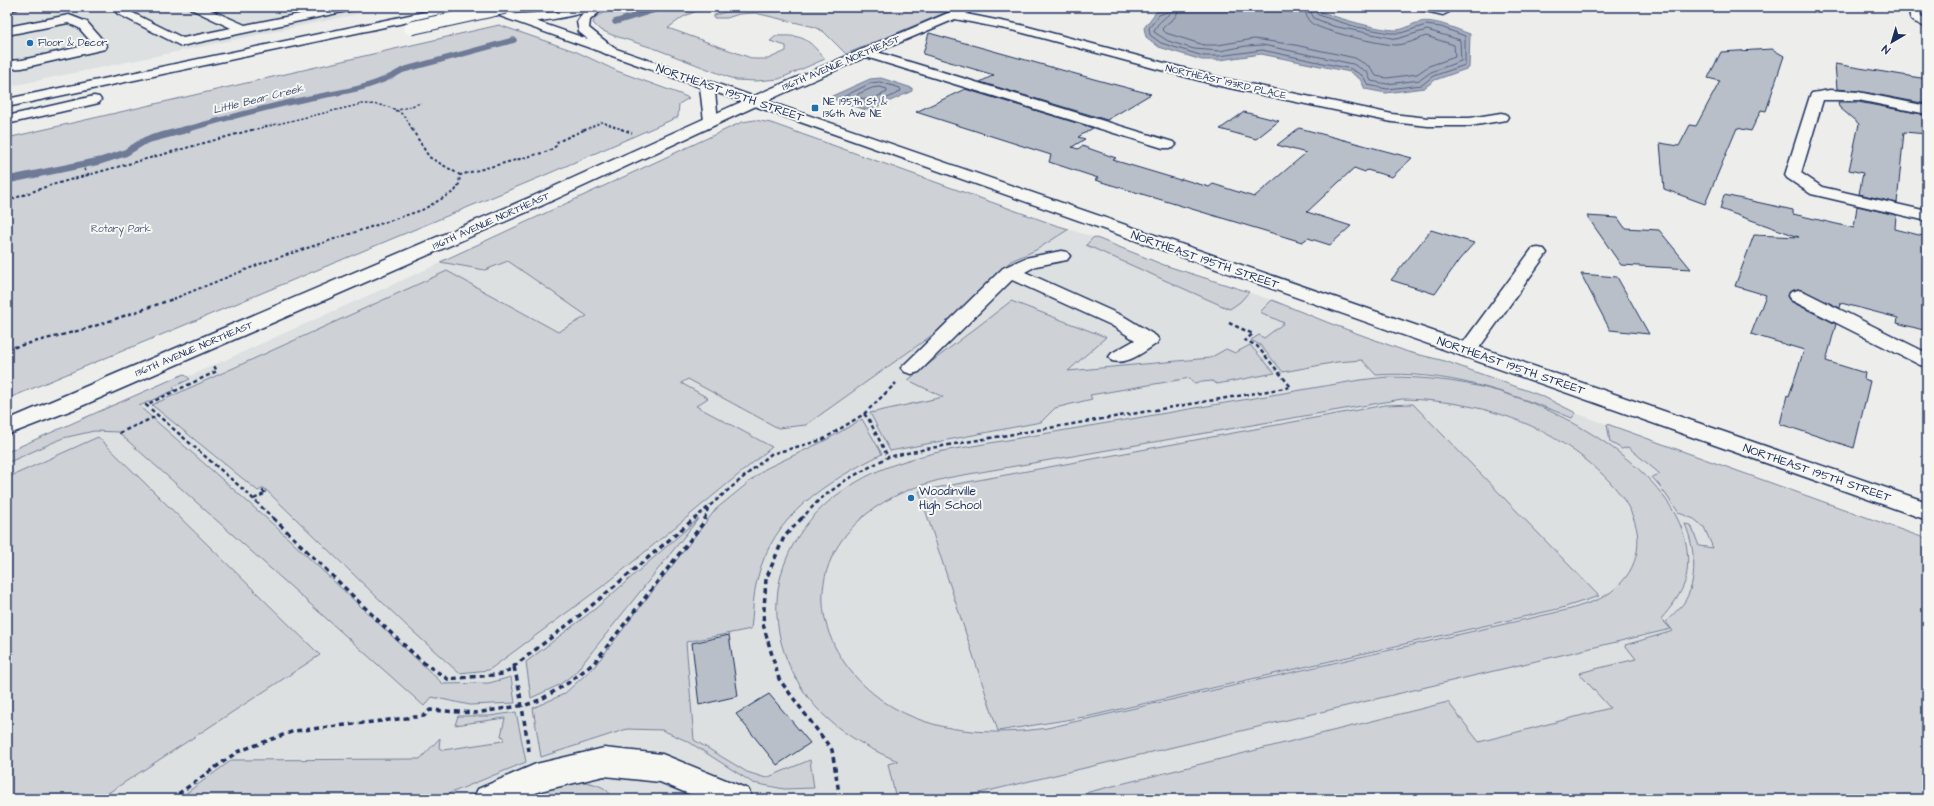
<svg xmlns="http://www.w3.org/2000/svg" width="1934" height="806" viewBox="0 0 1934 806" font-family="'Architects Daughter',sans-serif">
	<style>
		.built { fill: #dde0e1 }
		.green { fill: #ced2d7; stroke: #74809a; fill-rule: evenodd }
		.water { fill: #a5acbc; stroke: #6e7a96 }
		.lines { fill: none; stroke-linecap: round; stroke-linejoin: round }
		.shore { stroke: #526184; stroke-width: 1 }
		.stream-far1 { stroke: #6e7a96; stroke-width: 5.5 }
		.stream { stroke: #6e7a96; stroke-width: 7 }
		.building { fill: #b9bfc8; stroke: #1b2f5e }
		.minor-casing { stroke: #1b2f5e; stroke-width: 3 }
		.major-casing { stroke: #1b2f5e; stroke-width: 3 }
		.highway-casing { stroke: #1b2f5e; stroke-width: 3 }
		.path-far3 { stroke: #1b2f5e; stroke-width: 1.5; stroke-dasharray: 2.5 2; stroke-linecap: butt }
		.path-far2 { stroke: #1b2f5e; stroke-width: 2; stroke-dasharray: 3 2.5; stroke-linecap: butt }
		.path-far1 { stroke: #1b2f5e; stroke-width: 2.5; stroke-dasharray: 4 3; stroke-linecap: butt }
		.path { stroke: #1b2f5e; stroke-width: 3.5; stroke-dasharray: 5 4; stroke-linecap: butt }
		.minor { fill: #f6f6f2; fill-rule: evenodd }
		.major { fill: #f6f6f2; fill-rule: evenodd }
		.highway { fill: #f6f6f2; fill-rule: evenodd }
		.highway-bridge-casing { stroke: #1b2f5e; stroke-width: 15; stroke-linecap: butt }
		.highway-bridge { stroke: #f6f6f2; stroke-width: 13 }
		.poi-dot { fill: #1f6fb2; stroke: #f6f6f2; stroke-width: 1.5 }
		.labels { text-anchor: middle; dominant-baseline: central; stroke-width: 4; stroke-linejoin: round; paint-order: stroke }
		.far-poi-label { font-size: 10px; fill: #1b2f5e; stroke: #f6f6f2; text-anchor: start }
		.far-street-label { font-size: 10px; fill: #1b2f5e; stroke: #f6f6f2 }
		.far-park-label { font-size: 10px; fill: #48587c; stroke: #f6f6f2 }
		.far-water-label { font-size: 11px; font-style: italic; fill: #44547a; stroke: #f6f6f2 }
		.street-label { font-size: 12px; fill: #1b2f5e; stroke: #f6f6f2 }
		.poi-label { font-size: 12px; fill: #1b2f5e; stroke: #f6f6f2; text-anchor: start }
	</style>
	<rect width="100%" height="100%" fill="#edeeec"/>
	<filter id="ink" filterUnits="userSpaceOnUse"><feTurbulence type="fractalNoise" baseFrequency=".025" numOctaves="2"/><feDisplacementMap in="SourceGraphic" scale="8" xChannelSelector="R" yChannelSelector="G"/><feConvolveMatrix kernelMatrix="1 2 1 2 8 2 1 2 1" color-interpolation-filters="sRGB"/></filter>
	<g filter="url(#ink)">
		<g class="built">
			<polygon points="13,7 392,7 7,87 7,8"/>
			<polygon points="771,123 1055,225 1094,237 1164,265 1272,300 1329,323 1408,352 1445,361 1542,396 1576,413 1927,539 1927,799 7,799 7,458 747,125"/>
		</g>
		<g class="green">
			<path d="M624,7H705L683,17L668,28L754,59H768L786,51V46L770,41L776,36C804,35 807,38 825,59L779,79L756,81L736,80L656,49L612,35L599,29L593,23L595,17L607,12Z"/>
			<polygon points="729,7 959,7 846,54 824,32 815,27 755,13 739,14 727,18 714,18 714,15 730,11"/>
			<polygon points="499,25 577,52 617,71 680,94 689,98 679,104 678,117 543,176 7,399 7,138"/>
			<polygon points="755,120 771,123 1055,225 1069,229 1036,250 1011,261 935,333 806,425 778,428 688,379 681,383 708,398 696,406 772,447 611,580 489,670 459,673 408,627 264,488 258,491 152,405 447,271 558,332 587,316 508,261 485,270 440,262 742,122"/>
			<polygon points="1094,237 1164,265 1249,292 1240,302 1230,309 1227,308 1086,245"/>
			<path d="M1272,300L1329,323L1408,352L1445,361L1542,396L1576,413L1572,418C1509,392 1445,370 1376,375L1362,360L1337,362L1283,372L1260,345L1251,340L1259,335L1264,338L1284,323L1260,312Z"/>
			<polygon points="1011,301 1106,337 1068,371 1210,358 1226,349 1235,353 1250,345 1275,373 1217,384 1212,381 1193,383 1190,378 1090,395 1092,399 1055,408 1041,422 890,451 870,413 943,397 908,380"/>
			<polygon points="184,374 190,379 173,387 175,390 139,406 275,526 443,684 489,683 511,677 515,703 470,705 432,697 424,706 118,432 94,431 63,438 7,463 7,452"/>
			<path d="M1387,377C1430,377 1472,382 1513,396C1581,419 1704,491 1686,578C1682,594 1671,607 1661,619L1671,629L954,799H896L888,764L898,761C861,746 822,722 801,687C753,612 779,527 855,483C883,466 912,458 943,451L1360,380ZM1402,399C1446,400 1488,407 1529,425C1576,446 1661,506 1632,567C1625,582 1610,595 1595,601C1587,604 1579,606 1571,609L1047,728C992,736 934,734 886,703C819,658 796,575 863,517C889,495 920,484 952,477Z"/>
			<polygon points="1413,404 1599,596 1562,608 1090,716 998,731 919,491 1385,405"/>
			<path d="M862,419L882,454C825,483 773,514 757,580C753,596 753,613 751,629L686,642L694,740L747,772L766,778L810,760L814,788L784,789L753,783L689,742L662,730L627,729L541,757L533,708L564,694L594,667L716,509L765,469L828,439Z"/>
			<path d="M1607,424L1927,539V799H1061L1448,702L1479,742L1610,708L1579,673L1636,659L1625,645L1673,631L1666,622C1671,616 1678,610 1683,604C1699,581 1695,548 1685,524L1691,525L1699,546L1713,548L1704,527L1694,519L1679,513L1659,485L1652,477L1660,474L1628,447L1622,449L1610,442Z"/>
			<polygon points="98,437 320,655 99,799 7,799 7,478"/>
			<polygon points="699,518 575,673 559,685 531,698 526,662 595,609"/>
			<polygon points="516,712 526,762 436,799 178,799 232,760 420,759 440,738 439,748 443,750 503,741 504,737 501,736 505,718 455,725 458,716 490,716"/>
			<path d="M572,780C588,783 606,783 613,799H520L538,791Z"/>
		</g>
		<g class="water">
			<path d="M1173,7H1323L1319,11C1337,18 1378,30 1397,30C1406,29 1410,25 1416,23C1432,17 1455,29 1470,34L1469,68L1435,80L1424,88L1386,93L1365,89L1360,79L1350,72L1261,54L1220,60H1202L1159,47L1146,37L1144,28L1156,12Z"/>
			<polygon points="881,78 912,88 912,91 873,109 866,110 833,99 832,96 870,79"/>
		</g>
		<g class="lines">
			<g class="shore">
				<polyline points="1169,7 1167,12 1159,15 1149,28 1150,35 1161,43 1203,56 1219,56 1262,50 1351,69 1363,76 1368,85 1387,89 1422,85 1433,76 1465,65 1465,36 1441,27 1426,25 1401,33 1390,33 1357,27 1324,17 1317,14 1317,7"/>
				<path d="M1174,7C1170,17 1157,20 1154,32L1168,41L1194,49L1220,51L1246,46L1263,45L1353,64L1367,72L1371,81L1387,84L1420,80L1431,72L1461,61L1460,40L1427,30L1396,39L1333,26L1314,18L1311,13L1312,7"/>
				<path d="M1180,7C1174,23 1171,18 1162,29L1166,33L1204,45H1218L1254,39L1295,45L1355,58L1370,67L1376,76L1387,78L1417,74L1429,66L1455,57L1454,45L1426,36C1416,40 1407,44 1396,45C1383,45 1319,31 1310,22C1306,18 1306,12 1305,7"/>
				<path d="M880,82L900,88L901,91C881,103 864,108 843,97L871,83Z"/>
				<polygon points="880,87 887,89 887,92 870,100 857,97 858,94 872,88"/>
			</g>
			<g class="stream-far1">
				<polyline points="615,22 664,7"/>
				<path d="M184,130C221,120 258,109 296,101C335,92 368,91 403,70L514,40"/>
			</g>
			<polyline class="stream" points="7,180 100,161 125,153 146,140 188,129"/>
		</g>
		<g class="building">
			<polygon points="929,33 1101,81 1151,94 1107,120 980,82 994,75 923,54"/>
			<polygon points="1772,49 1784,56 1766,111 1761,110 1751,131 1737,128 1705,204 1664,189 1660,143 1679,146 1690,125 1696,126 1720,81 1708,78 1721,52"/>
			<polygon points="1835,64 1927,79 1927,104 1858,91 1837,89"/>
			<polygon points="965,89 1093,128 1078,137 1085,139 1072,147 1078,149 1082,146 1116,158 1113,160 1180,180 1182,179 1209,187 1213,184 1254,197 1306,153 1277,145 1299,128 1412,158 1392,177 1367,170 1365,172 1354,168 1307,212 1351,226 1330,245 1308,238 1302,242 1095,180 1098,178 1049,162 1051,155 916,112"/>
			<polygon points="1838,102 1858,102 1927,115 1927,134 1904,132 1897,203 1859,194 1863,173 1849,170 1859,124 1839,107"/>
			<polygon points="1244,112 1279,121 1256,139 1220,129"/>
			<polygon points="1724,195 1793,210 1793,214 1854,228 1857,206 1896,215 1895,229 1927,237 1927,331 1897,323 1898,318 1841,303 1840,308 1798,289 1791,291 1787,295 1790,301 1836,324 1826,361 1865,373 1864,379 1870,381 1854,448 1780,424 1787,395 1789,396 1804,350 1751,334 1766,295 1735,286 1754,235 1799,237 1720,209"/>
			<polygon points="1587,216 1618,218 1625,228 1659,230 1691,269 1621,265"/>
			<polygon points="1431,230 1474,243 1459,260 1435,294 1391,280"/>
			<polygon points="1581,274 1617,277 1649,334 1610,330"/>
			<polygon points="729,635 738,696 699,705 692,643"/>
			<polygon points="769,694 810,743 777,765 736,714"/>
		</g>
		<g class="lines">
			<g class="minor-casing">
				<g id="minor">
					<polygon points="123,7 137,7 131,12 183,38 231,28 191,9 189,7 204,7 245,25 335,7 358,7 352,10 181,46 118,14 116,12"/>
					<polygon points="962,7 978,7 966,14 1021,25 1221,78 1392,114 1428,118 1470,118 1501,113 1506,114 1508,117 1506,120 1470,126 1428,126 1392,122 1220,86 1016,31 955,19 877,52 1173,142 1176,145 1173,148 1163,148 866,57 782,94 543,205 77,408 7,435 7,420 531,197 772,88"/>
					<polygon points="1415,7 1436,7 1447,10 1449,12 1443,15 1417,9"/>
					<polygon points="1908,7 1920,7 1921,16 1927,19 1927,28 1911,20"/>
					<polygon points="69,15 87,22 105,43 107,46 105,49 22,68 7,69 7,61 22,60 93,44 79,28 68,23 7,35 7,27"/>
					<polygon points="1830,90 1858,92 1927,106 1927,114 1858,100 1823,100 1801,173 1822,187 1927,211 1927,221 1811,194 1787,178 1785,175 1810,96 1812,93"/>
					<polygon points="1538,248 1544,249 1547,253 1474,355 1467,357 1460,355 1457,351 1460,347 1532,249"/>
					<path d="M1061,251L1067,252L1070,256L1067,260L1036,266L1025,272L1125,317L1156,336L1159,340L1156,344C1143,352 1128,365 1112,361L1109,357L1112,353L1135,340L1111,325L1012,280L919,372L912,374L905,372L901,368L905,364L1003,268L1025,258Z"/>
					<polygon points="1798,290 1805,292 1927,353 1927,367 1920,365 1791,300 1788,296 1791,292"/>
					<polygon points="604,748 662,754 748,789 753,799 701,799 660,782 604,776 540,791 523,799 473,799 478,789 536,764"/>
				</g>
			</g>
			<g class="major-casing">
				<g id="major">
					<polygon points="7,7 19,7 17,9 7,11"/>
					<polygon points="478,7 495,7 1927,502 1927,520 715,92 718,121 716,124 706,124 704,121 700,87 480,9"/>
				</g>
			</g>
			<g class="highway-casing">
				<g id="highway">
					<polygon points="448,7 471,7 465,10 7,107 7,99"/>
					<path d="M581,7H605L590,20L589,28L614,48L616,51L614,54H606L579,32L577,22L583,13C571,16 518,28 511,18L517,14L555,12Z"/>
					<polygon points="94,96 99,97 101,100 99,103 7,124 7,116"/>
				</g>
			</g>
			<g class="path-far3">
				<polyline points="395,111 421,103"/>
				<path d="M252,130L362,104C376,104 393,105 404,116C408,120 410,126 412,130"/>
				<polyline points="584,130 602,122 624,130"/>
			</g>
			<g class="path-far2">
				<polyline points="412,129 429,157 460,175"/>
				<polyline points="621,129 632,133"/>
				<polyline points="84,169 89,175"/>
				<polyline points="7,201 48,186 255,129"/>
				<polyline points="173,299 265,262 422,210 455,191 459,184 460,175 549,151 556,146 557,142 586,129"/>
			</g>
			<g class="path-far1">
				<polyline points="7,349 89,328 176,298"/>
				<polyline points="214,366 217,371 146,405 245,491 274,519"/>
				<polyline points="864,414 868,418 888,457"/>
				<polyline points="119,433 157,416"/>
				<polyline points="254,499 266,493 261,490"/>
				<polyline points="694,519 771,454 822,440 864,414 896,383"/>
				<polyline points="705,519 708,508"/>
				<polyline points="801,519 819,500 846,480 888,457 931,448 1291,387 1257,346 1245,340 1253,334 1229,323"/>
			</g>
			<g class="path">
				<polyline points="273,518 393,635 424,663 448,679 504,674 584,612 695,518"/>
				<polyline points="802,518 784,537 766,579 763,624 779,679 832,750 840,799"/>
				<polyline points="514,667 519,688 529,751"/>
				<polyline points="171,799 237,752 294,731 424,716 430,710 475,713 526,705 540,700 568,683 594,663 704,522 705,518"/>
			</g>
			<use href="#minor" class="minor"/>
			<use href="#major" class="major"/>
			<use href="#highway" class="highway"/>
			<g class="highway-bridge-casing">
				<polyline id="highway-bridge" points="411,28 506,7"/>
			</g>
			<use href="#highway-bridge" class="highway-bridge"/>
		</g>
	</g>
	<g class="poi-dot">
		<circle cx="30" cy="43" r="4"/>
		<rect x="811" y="104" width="8" height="8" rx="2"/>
		<circle cx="911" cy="498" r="4"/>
	</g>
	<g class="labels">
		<g class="far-poi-label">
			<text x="38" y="43">Floor &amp; Decor</text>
			<text x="823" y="102">NE 195th St &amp;<tspan x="823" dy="12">136th Ave NE</tspan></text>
		</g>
		<g class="far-street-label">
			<text transform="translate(841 63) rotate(-23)">136TH AVENUE NORTHEAST</text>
			<text transform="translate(1226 82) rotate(13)">NORTHEAST 193RD PLACE</text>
			<text transform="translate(491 221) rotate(-24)">136TH AVENUE NORTHEAST</text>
			<text transform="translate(194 349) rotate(-23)">136TH AVENUE NORTHEAST</text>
		</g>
		<g class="far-park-label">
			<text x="121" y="229">Rotary Park</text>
		</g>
		<g class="far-water-label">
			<text transform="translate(258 99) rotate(-14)">Little Bear Creek</text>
		</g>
		<g class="street-label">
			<text transform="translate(730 93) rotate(19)">NORTHEAST 195TH STREET</text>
			<text transform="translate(1205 260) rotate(19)">NORTHEAST 195TH STREET</text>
			<text transform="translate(1511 366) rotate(19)">NORTHEAST 195TH STREET</text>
			<text transform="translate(1817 473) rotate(19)">NORTHEAST 195TH STREET</text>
		</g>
		<g class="poi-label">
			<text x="919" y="491">Woodinville<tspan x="919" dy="14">High School</tspan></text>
		</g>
	</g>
	<rect width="1934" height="806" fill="none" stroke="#f6f6f2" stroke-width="24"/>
	<rect x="12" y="12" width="1910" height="782" fill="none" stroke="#1b2f5e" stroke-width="1.5" filter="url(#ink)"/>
	<g transform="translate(1892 42) rotate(218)" stroke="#f6f6f2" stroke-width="3" paint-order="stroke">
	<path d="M0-3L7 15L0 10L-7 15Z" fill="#1b2f5e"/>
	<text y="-6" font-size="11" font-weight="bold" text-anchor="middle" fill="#1b2f5e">N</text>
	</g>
</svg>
